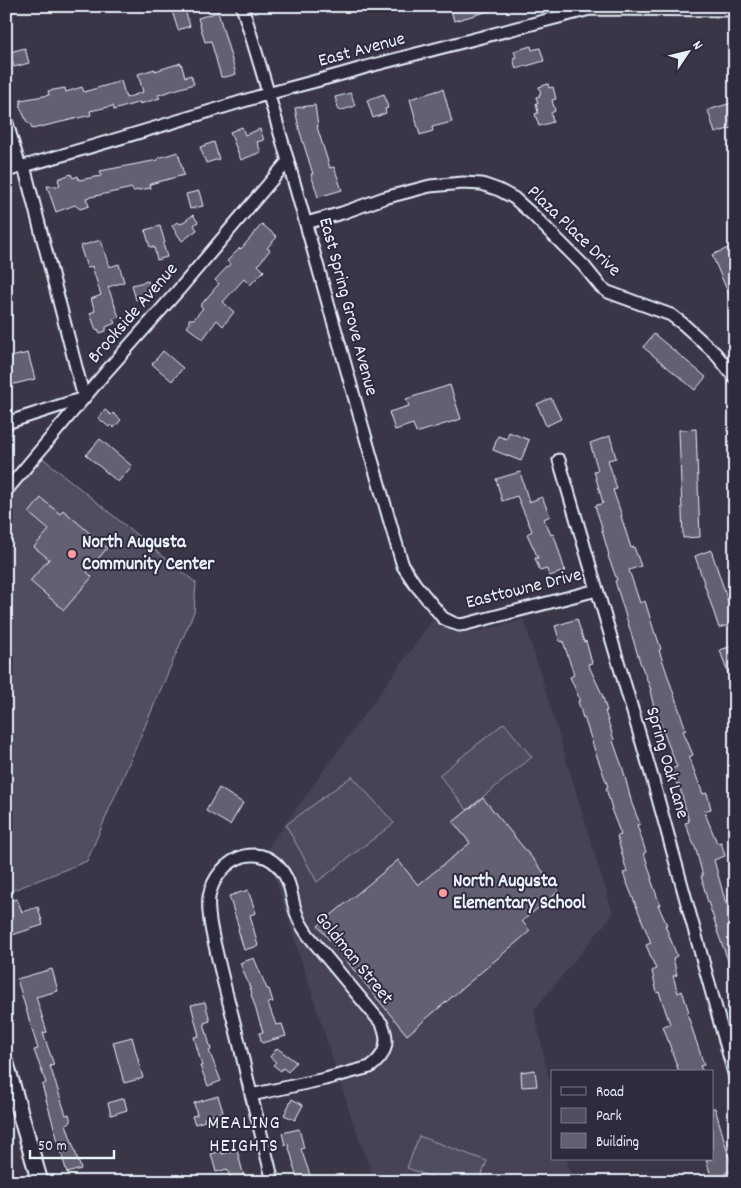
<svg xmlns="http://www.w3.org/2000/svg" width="741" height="1188" viewBox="0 0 741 1188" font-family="Dekko,sans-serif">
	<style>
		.built { fill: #464354 }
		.green { fill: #504e5f; stroke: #9ca0ac }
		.building { fill: #636171; stroke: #e8f1f8 }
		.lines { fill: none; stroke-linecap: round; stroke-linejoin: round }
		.minor-casing { stroke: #e8f1f8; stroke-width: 15 }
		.secondary-casing { stroke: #e8f1f8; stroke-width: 19 }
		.minor { stroke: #2f2a3d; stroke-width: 11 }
		.secondary { stroke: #2f2a3d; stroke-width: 15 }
		.poi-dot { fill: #ff9aa2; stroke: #2f2a3d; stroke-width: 2 }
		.labels { text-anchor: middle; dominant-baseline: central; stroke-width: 4; stroke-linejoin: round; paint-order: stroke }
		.street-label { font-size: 19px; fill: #e8f1f8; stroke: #2f2a3d }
		.poi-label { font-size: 19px; font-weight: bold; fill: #e8f1f8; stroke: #2f2a3d; text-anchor: start }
		.neighbourhood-label { font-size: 20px; letter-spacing: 1px; fill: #e8f1f8; stroke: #2f2a3d }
	</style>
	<rect width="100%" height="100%" fill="#3a3648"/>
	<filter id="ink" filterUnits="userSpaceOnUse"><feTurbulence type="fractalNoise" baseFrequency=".02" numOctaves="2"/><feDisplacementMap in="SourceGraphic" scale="10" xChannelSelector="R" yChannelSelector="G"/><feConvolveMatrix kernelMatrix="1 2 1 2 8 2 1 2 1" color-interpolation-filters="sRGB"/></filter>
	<g filter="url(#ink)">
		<polygon class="built" points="434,618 453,632 471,633 524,620 613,914 534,1010 552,1093 552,1159 567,1159 572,1182 375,1182 352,1119 273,872 262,856"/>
		<g class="green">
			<polygon points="40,456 196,583 194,612 87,861 6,893 6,496"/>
			<polygon points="504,723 532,757 467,810 439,775"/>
			<polygon points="352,776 394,823 317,882 286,825"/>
			<polygon points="419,1136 487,1161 479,1182 445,1182 407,1168"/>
		</g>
		<g class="building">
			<polygon points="450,6 496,6 496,9 454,21"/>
			<polygon points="184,7 190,26 178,30 172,11"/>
			<polygon points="218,12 236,74 226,77 221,77 211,41 205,42 198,18"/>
			<polygon points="531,46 532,50 540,48 544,61 516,69 513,58 516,57 514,51"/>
			<polygon points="25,48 29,63 14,67 10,52"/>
			<polygon points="181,63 185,77 191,75 194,84 158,95 160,98 140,104 140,102 114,110 113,106 90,111 91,115 32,129 31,125 27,122 20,107 21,100 49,95 48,91 65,88 66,92 82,87 84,92 121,81 126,98 143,92 138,74 155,69 155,71"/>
			<polygon points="548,84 549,88 553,87 556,99 552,100 555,111 551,113 553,122 539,126 535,114 538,113 536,103 538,103 536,97 540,96 539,94 541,94 539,87"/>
			<polygon points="443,89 452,122 432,127 433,131 420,135 410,99"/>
			<polygon points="351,93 355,106 339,111 335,97"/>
			<polygon points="384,94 388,108 385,109 386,113 373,118 367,100"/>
			<polygon points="735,102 735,127 715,133 708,110"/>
			<polygon points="315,105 318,127 317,127 330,168 334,167 342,190 318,197 311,174 313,174 299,129 295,108"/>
			<polygon points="242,127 245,135 260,129 264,140 257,142 261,152 241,160 230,132"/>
			<polygon points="214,142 219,159 206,163 200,147"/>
			<polygon points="178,152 184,175 150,184 151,188 133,191 132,188 86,198 89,206 80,209 75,205 56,212 47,186 60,186 58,179 71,174 73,178 78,176 79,180 101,176 100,171 158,160 158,158"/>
			<polygon points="199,191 203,206 190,209 186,194"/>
			<polygon points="193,215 198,222 194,225 197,230 182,241 172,226 177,222 181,224"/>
			<polygon points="262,224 277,237 267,248 270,250 258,265 264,271 250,285 244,279 223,302 234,312 223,326 217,320 203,339 187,327 189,324 189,319 194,319 203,308 200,306 217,286 219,284 215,280 230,264 227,261 240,248 241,249"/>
			<polygon points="160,226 165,243 163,244 167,257 157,260 154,247 150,247 145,230"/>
			<polygon points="101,240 109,267 119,264 124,282 108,287 119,317 113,319 115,323 106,327 106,331 100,333 98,329 96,330 90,313 95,311 91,299 101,295 92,266 87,268 80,246"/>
			<polygon points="728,248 735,265 735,309 712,255"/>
			<polygon points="148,281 152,296 136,300 132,285"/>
			<polygon points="654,334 706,377 695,390 643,347"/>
			<polygon points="163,351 183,368 172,381 152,364"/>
			<polygon points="28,353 35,379 6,386 6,358"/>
			<polygon points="450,385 461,419 416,433 413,424 395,430 389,412 409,406 406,399"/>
			<polygon points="551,398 561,419 546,426 537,404"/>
			<polygon points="105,410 111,415 113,413 121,420 114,428 111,425 109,427 98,418"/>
			<polygon points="696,429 700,537 683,538 679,430"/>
			<polygon points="509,432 529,440 521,461 493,450 498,436 507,439"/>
			<polygon points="610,436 616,458 608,460 617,489 613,490 622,516 621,516 631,548 634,547 641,566 629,570 640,603 645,601 655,634 656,634 661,649 659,650 686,730 683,731 693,755 689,757 703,794 707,793 711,809 704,811 717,843 721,842 725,856 714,860 726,904 732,902 735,911 735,976 734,976 717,931 718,931 707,899 701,876 703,876 696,850 685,823 689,822 679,784 677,785 671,769 677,767 665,736 655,706 654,707 650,691 651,690 640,662 615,581 617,580 608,556 609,555 601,527 602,527 595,506 603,503 594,471 598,470 590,443"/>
			<polygon points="100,439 132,466 118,482 86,455"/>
			<polygon points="520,472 529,502 542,497 550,516 544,519 551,535 553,534 556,541 565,571 549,576 547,569 540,571 535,558 538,558 527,534 532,531 517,496 502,501 496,479"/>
			<polygon points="41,498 60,514 63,510 107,548 87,572 92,577 64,610 30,581 49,559 34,547 49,530 29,513"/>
			<polygon points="711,550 735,622 735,623 719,628 695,556"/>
			<polygon points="577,619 584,642 586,641 592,663 588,664 602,694 607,711 605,711 614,740 613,741 623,769 632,804 640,824 637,825 646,852 644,853 652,879 651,879 660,905 658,905 667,925 665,925 677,956 673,958 677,975 673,976 678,993 682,991 689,1012 687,1013 704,1065 700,1066 703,1072 679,1072 663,1026 670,1024 659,992 657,993 652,971 656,969 646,945 651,943 623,873 627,872 617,836 621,835 611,809 612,809 606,788 608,787 595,751 584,717 583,718 578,701 580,700 570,677 574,675 563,641 560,642 555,626"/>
			<polygon points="735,645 735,688 733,689 720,650"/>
			<polygon points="219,788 243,803 230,825 206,811"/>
			<polygon points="483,798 559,891 522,921 530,931 407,1035 318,926 398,860 418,885 470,843 453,822"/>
			<polygon points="248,890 256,913 250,915 258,946 244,950 238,929 239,928 229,896"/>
			<polygon points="17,899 22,912 38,907 43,925 6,937 6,902"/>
			<polygon points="254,958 267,989 269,989 273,1002 268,1003 276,1025 282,1024 286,1036 262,1043 259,1033 263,1032 251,994 252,993 240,963"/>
			<polygon points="52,969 58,991 36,997 47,1032 43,1033 54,1065 50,1066 66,1115 69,1114 71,1122 66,1124 81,1169 67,1173 42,1085 46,1083 34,1050 38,1049 17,979"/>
			<polygon points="205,1002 210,1021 204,1023 211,1050 209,1051 221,1081 208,1086 200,1066 202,1066 194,1037 199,1036 191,1005"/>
			<polygon points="132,1037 143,1078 124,1083 113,1042"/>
			<polygon points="277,1048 296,1062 288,1072 283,1068 281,1071 273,1065 276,1062 270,1057"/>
			<polygon points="535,1070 537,1086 522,1087 521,1072"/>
			<polygon points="218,1096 223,1112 204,1118 205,1121 195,1124 192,1116 197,1115 194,1103"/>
			<polygon points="124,1098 127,1110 111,1115 108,1103"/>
			<polygon points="292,1099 303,1105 295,1120 284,1115"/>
			<polygon points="712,1108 715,1108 733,1171 725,1173 727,1179 716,1182 713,1182 706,1160 712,1159"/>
			<polygon points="299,1129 304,1148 301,1149 311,1178 300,1182 299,1182 293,1166 294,1165 288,1144 285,1145 282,1133"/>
			<polygon points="237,1150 243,1173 246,1182 232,1182 227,1169 216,1172 211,1154 222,1151 222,1154"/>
		</g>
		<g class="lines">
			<g class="minor-casing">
				<g id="minor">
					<path d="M242,6C300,192 347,380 403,566L415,584L443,618L453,623L459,625L466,624L597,590"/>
					<polyline points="6,120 20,167"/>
					<path d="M6,171C94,147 180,120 267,94C300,85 333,77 366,67L590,9L735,10"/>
					<polyline points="306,223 342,213 384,198 430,186 463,183 482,184 499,190 514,198 534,216 584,266 601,287 608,292 671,315 683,324 715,353 735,378"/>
					<polyline points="6,423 84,398 24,166"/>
					<polyline points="559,460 652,777 735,1077"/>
					<polyline points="6,491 105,373 183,285 288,161"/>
					<path d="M251,1095L325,1079L370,1067C386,1056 390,1041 382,1024L308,935C304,929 299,922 297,915C290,897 293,882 278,866C269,856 258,853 244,856C226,861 212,879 209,897C207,913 212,934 216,950C222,978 230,1006 237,1034C242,1054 246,1074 251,1094C258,1123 266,1152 273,1182"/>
				</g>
			</g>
			<g class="secondary-casing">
				<polyline id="secondary" points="6,1064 40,1182"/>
			</g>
			<use href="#minor" class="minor"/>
			<use href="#secondary" class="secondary"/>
		</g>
	</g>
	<g class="poi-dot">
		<circle cx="72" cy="554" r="5"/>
		<circle cx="443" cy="893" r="5"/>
	</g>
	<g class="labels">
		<g class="street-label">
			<text transform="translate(362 51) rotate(-15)">East Avenue</text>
			<text transform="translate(573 232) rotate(44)">Plaza Place Drive</text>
			<text transform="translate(347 307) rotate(75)">East Spring Grove Avenue</text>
			<text transform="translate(134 314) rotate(-49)">Brookside Avenue</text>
			<text transform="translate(524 590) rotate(-14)">Easttowne Drive</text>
			<text transform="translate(666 763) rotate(74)">Spring Oak Lane</text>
			<text transform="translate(353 959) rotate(51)">Goldman Street</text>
		</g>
		<g class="poi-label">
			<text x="82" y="543">North Augusta<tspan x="82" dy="22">Community Center</tspan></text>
			<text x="453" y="882">North Augusta<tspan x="453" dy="22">Elementary School</tspan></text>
		</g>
		<g class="neighbourhood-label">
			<text x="244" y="1124">MEALING<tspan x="244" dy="23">HEIGHTS</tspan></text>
		</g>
	</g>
	<rect width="741" height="1188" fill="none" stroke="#2f2a3d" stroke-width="25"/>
	<rect x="12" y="12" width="716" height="1163" fill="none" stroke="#e8f1f8" stroke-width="2" filter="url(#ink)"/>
	<rect x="551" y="1070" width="162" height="90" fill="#2f2a3d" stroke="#797a88"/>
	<rect x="561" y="1087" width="25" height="8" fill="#2f2a3d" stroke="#797a88"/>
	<text x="596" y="1096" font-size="15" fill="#e8f1f8">Road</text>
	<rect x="561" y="1108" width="25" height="15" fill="#504e5f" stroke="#797a88"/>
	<text x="596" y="1120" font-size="15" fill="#e8f1f8">Park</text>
	<rect x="561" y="1133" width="25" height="15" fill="#636171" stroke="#797a88"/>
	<text x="596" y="1146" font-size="15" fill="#e8f1f8">Building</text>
	<g transform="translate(688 52) rotate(55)" stroke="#2f2a3d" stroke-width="4" paint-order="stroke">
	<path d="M0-4L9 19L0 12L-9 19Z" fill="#e8f1f8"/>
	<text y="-8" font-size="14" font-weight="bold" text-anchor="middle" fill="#e8f1f8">N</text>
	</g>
	<path d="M30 1150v8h84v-8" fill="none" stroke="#e8f1f8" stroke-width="2.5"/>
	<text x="38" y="1150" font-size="15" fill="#e8f1f8" stroke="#2f2a3d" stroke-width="4" paint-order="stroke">50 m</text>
</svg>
